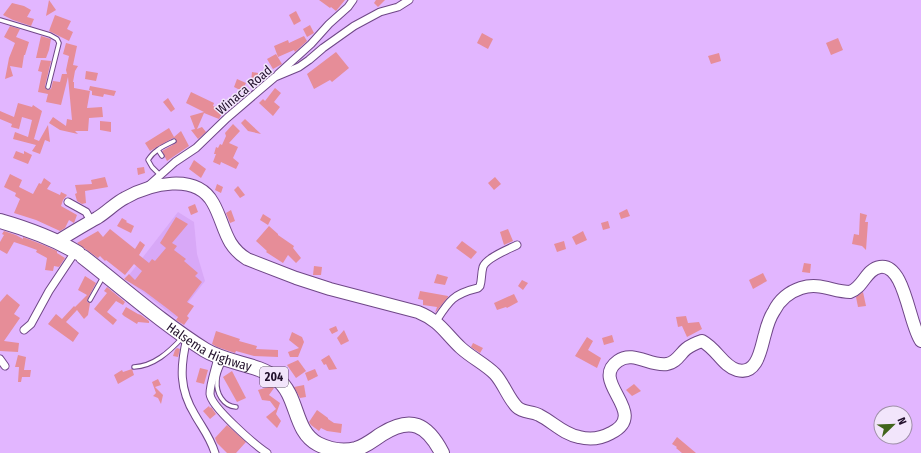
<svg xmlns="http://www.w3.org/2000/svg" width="921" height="453" viewBox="0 0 921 453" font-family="'Fira Sans Condensed',sans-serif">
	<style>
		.built { fill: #d8a8f7 }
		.building { fill: #e68d98 }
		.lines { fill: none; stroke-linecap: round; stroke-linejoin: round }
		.lane-casing { stroke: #6f4787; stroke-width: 5.5 }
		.street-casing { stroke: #6f4787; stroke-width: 9 }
		.primary-casing { stroke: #6f4787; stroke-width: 14 }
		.highway-casing { stroke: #6f4787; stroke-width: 16 }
		.lane { stroke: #fff; stroke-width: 3.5 }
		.street { stroke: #fff; stroke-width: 7 }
		.primary { stroke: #fff; stroke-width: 12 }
		.highway { stroke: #fff; stroke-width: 14 }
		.labels { text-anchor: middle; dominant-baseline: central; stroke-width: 3; stroke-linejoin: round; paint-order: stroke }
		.shield { fill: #f2e5fb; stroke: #5f4f69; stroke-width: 1 }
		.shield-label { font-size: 12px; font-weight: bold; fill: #200f2a }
		.street-label { font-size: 13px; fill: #200f2a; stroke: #f2e5fb }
	</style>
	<rect width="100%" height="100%" fill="#e2b6ff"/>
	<polygon class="built" points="178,212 194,222 197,254 205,281 176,318 126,279"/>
	<g class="building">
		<polygon points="49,0 56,10 46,16"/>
		<polygon points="319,0 345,0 336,11 331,7 330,8"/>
		<polygon points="376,0 385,0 378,7 374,3"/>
		<polygon points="12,3 24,6 31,10 27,17 34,19 31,26 13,20 3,15"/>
		<polygon points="296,11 301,21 294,25 289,15"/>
		<polygon points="55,15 71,21 67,29 73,32 69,41 49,31"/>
		<polygon points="310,25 314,33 307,37 303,29"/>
		<polygon points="10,26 20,29 16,37 29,42 25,55 24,55 22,68 10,66 13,76 5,79 9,58 15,43 4,37"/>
		<polygon points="482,33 493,39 488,49 477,43"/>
		<polygon points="41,36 51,39 49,50 46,58 36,58"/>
		<polygon points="304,36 307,41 295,52 294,50 278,57 274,46 288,40 289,43"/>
		<polygon points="838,38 843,50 831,55 826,43"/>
		<polygon points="66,43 77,46 73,65 78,66 75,71 73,82 74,82 74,88 90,91 87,108 102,107 103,117 89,118 88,131 75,131 78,134 60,130 49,123 53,117 66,126 67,119 72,120 68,77 61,105 46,102 48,94 38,92 42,72 38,71 41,60 51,61 45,86 47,90 51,89 53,81 60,82 62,74 67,74 66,70 69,56 63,54"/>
		<polygon points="336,52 349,68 332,82 330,80 314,89 307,74"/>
		<polygon points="719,53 721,61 711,64 708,56"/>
		<polygon points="276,54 282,64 273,69 267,59"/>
		<polygon points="86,71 98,73 96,81 85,79"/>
		<polygon points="252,72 258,73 257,83 251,82"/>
		<polygon points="237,79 246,83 242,91 234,87"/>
		<polygon points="90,86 116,91 114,96 104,94 103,97 92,95 92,91 89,90"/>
		<polygon points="275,88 281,93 274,102 280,107 273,116 259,103 263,99 265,101"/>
		<polygon points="191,92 214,103 213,106 224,110 219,119 204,113 197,129 202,127 206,132 198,139 191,130 195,129 190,116 204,112 186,103"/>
		<polygon points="168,98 175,109 171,112 163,102"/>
		<polygon points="18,103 32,107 33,105 42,111 34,139 39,141 48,125 50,142 45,140 40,154 32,151 36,145 13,139 15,132 28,137 32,120 22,117 19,129 11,127 12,124 0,119 0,111 14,117"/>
		<polygon points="245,119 261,134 248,131 241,123"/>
		<polygon points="100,121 111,122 111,132 100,130"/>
		<polygon points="233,124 240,131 229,143 238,147 233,158 239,163 236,169 221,162 220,165 213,162 216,154 214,154 216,147 218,148 220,144 222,145 226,136 225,133"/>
		<polygon points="169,128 174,137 181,131 189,146 167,161 162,151 176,143 176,139 173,138 150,151 145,143"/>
		<polygon points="16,151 24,154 24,151 32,155 28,164 13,158"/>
		<polygon points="194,160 206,169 201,178 189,169"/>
		<polygon points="144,167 145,173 138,175 137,168"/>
		<polygon points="10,174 22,180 19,187 33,194 39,183 41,184 44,178 51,183 47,189 60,195 61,192 67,195 63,200 61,206 77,215 74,223 69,220 65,228 60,231 36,220 14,213 20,199 15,196 16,193 4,187"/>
		<polygon points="105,177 108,187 85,191 86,203 82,204 77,201 75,194 77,193 75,185 92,184 91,180"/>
		<polygon points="495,177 501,184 494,190 488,183"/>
		<polygon points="217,184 223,187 221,193 215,190"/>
		<polygon points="238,186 245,195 240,198 234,190"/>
		<polygon points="195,204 198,212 191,215 188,207"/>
		<polygon points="627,209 630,216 621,219 619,213"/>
		<polygon points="231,210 235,221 230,223 226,213"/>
		<polygon points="860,213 867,215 865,222 868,222 866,250 862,246 852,244 854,234 859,235"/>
		<polygon points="263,214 271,219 268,225 260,220"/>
		<polygon points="176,217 188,224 172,243 177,246 174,250 186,259 184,261 198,273 195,276 202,282 187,302 194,306 187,316 189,318 184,325 176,320 178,317 168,309 144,291 124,279 129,274 135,280 142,271 134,264 125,275 106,260 105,261 100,256 98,258 77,243 98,231 103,237 110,229 135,249 140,241 145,245 139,255 149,263 152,259 155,261 166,248 160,243"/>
		<polygon points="122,218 127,221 126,222 134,226 131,233 117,226"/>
		<polygon points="608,221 610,228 603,230 601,223"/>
		<polygon points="269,226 278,234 278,235 294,246 293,248 301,258 296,263 288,255 283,263 266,252 267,251 256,241"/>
		<polygon points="508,229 513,241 504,245 500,232"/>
		<polygon points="4,231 16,235 23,239 23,237 46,246 57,251 57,253 65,258 59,267 54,266 53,271 45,270 47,258 36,252 37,250 26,246 14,242 7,254 0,250 0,242 4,235 2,234"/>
		<polygon points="583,231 587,240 576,245 572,237"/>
		<polygon points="462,241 477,252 471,259 456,248"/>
		<polygon points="564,241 566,249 557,252 554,244"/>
		<polygon points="804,263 811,264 810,273 802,272"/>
		<polygon points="314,266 322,267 321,275 313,275"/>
		<polygon points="763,273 767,281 753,289 749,280"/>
		<polygon points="437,274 448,277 445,285 434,283"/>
		<polygon points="85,276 96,283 87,300 87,302 90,303 88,315 84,319 77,310 66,322 79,333 73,342 48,324 56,314 62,319 74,306 75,307 87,295 78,290"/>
		<polygon points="522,280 528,283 523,290 518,286"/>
		<polygon points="107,287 125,302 123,305 116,301 107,312 117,320 113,325 94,309 107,293 104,291"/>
		<polygon points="420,291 448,296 448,297 435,313 437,307 423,305 423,300 418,299"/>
		<polygon points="863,292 866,306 858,307 856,297"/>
		<polygon points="7,294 20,305 14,314 20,318 4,341 19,343 18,352 0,351 0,302"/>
		<polygon points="514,294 518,302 507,308 506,307 497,310 494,303"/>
		<polygon points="126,307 138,314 141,315 149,321 149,323 138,322 137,324 124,316 122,314"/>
		<polygon points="686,316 688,323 699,322 702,329 687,337 682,326 678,327 676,317"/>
		<polygon points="336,326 338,331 332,334 329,329"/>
		<polygon points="344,330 349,341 341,345 337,338"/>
		<polygon points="216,331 240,339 239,341 257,346 256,349 278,350 278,357 254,356 236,351 235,353 217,347 212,344"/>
		<polygon points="292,332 302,337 304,342 298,357 290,357 288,352 299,348 289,340"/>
		<polygon points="612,335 614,342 604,345 602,338"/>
		<polygon points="587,337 593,341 588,350 601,358 597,368 575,356"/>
		<polygon points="473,343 483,348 480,353 471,347"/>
		<polygon points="177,348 180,349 178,357 173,356 175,350"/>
		<polygon points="18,355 26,357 24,370 31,370 30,377 22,377 21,382 18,382 19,367 15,367"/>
		<polygon points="329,355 332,360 337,369 329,370 326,364 324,365 321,360"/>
		<polygon points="298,360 306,371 296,378 287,365"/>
		<polygon points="200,368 208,370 204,384 196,382"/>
		<polygon points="132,369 134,375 118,384 114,375 122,370 123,372"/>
		<polygon points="315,369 318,376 308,381 305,373"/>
		<polygon points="232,371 246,398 237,402 223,377"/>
		<polygon points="158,379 161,385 155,387 163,395 161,404 158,398 153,396 156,393 152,382"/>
		<polygon points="634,384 641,391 632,396 626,390"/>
		<polygon points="304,385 306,397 300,398 294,387"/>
		<polygon points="272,386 274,388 269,395 280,403 276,414 281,421 277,428 266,417 276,409 270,401 262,400 258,390"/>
		<polygon points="209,406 210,408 211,407 216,414 210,419 203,411"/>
		<polygon points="317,410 328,418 328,419 334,423 342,424 341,433 327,431 321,428 319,431 311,425 309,422"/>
		<polygon points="227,425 246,442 236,453 227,453 217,443 215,438"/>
		<polygon points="677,437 696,453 682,453 676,448 677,447 672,444"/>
	</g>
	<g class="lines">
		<g class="lane-casing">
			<g id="lane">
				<polyline points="0,20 50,35 57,39 59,43 48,87"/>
				<polyline points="158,150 162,156"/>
				<path d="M160,175L152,167L148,160C154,150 164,146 174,141"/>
				<polyline points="90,300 103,277"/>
				<path d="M223,362C220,368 217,374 217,381C216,393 223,406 236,407"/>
				<path d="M134,367C154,366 169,352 182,338"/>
			</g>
		</g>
		<g class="street-casing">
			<g id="street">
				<polyline points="278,74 311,44 329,24 348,7 353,0"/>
				<polyline points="147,187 175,162 196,148 227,118 275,77 299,67 309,60 323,48 354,26 380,12 398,7 409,0"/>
				<polyline points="68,202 86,212 91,221"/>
				<path d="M436,321C449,301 453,294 478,288L480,286C482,280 481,274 483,267C486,258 509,249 517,245"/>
				<polyline points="24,330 31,324 49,291 75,252"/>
				<path d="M187,338C180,367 179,389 195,415C203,429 210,437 215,453"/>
				<path d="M218,357C216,368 210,383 210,394C211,407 255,445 267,453"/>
				<polyline points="0,359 5,366"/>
			</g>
		</g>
		<g class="primary-casing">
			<path id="primary" d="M58,241C71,233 84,225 97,218C107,212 115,203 125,198C150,184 196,172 213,203C225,224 224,245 247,259L296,278L330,289L418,312C440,321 445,333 461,348C472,358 485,364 495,374C504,384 508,398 517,407C523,413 532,411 539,415C553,422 563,434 579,437C590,440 600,439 611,433C651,413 588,382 618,361C633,350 651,367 667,364C676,363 680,354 686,349C691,345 696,343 702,341C717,349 723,366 737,370C758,376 761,347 765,334C767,326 770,317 774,311C780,299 789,292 801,288C820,282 833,292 850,292C863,288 866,269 880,267C905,263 909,325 921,341"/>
		</g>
		<g class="highway-casing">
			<g id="highway">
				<path d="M0,221C28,229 53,238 78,253"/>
				<path id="s1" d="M83,257C123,288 162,323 205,350C228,364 257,363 277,379C299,396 293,431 318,444C330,450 343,452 356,449C366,446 374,439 382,434C411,416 427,424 442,453"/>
			</g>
		</g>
		<use href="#lane" class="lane"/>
		<use href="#street" class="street"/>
		<use href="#primary" class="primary"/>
		<use href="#highway" class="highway"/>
	</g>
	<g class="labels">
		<rect class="shield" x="260" y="367" width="28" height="20" rx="3"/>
		<g class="shield-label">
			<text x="274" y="377">204</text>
		</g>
		<g class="street-label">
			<text transform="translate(244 90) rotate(-40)">Winaca Road</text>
			<text stroke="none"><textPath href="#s1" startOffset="156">Halsema Highway</textPath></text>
		</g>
	</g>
	<g transform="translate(893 425) rotate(67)"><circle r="19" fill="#f2e5fb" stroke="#9e8fa7"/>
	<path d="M0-3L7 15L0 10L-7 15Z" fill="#41641c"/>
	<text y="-6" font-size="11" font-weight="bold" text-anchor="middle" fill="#200f2a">N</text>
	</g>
</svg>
